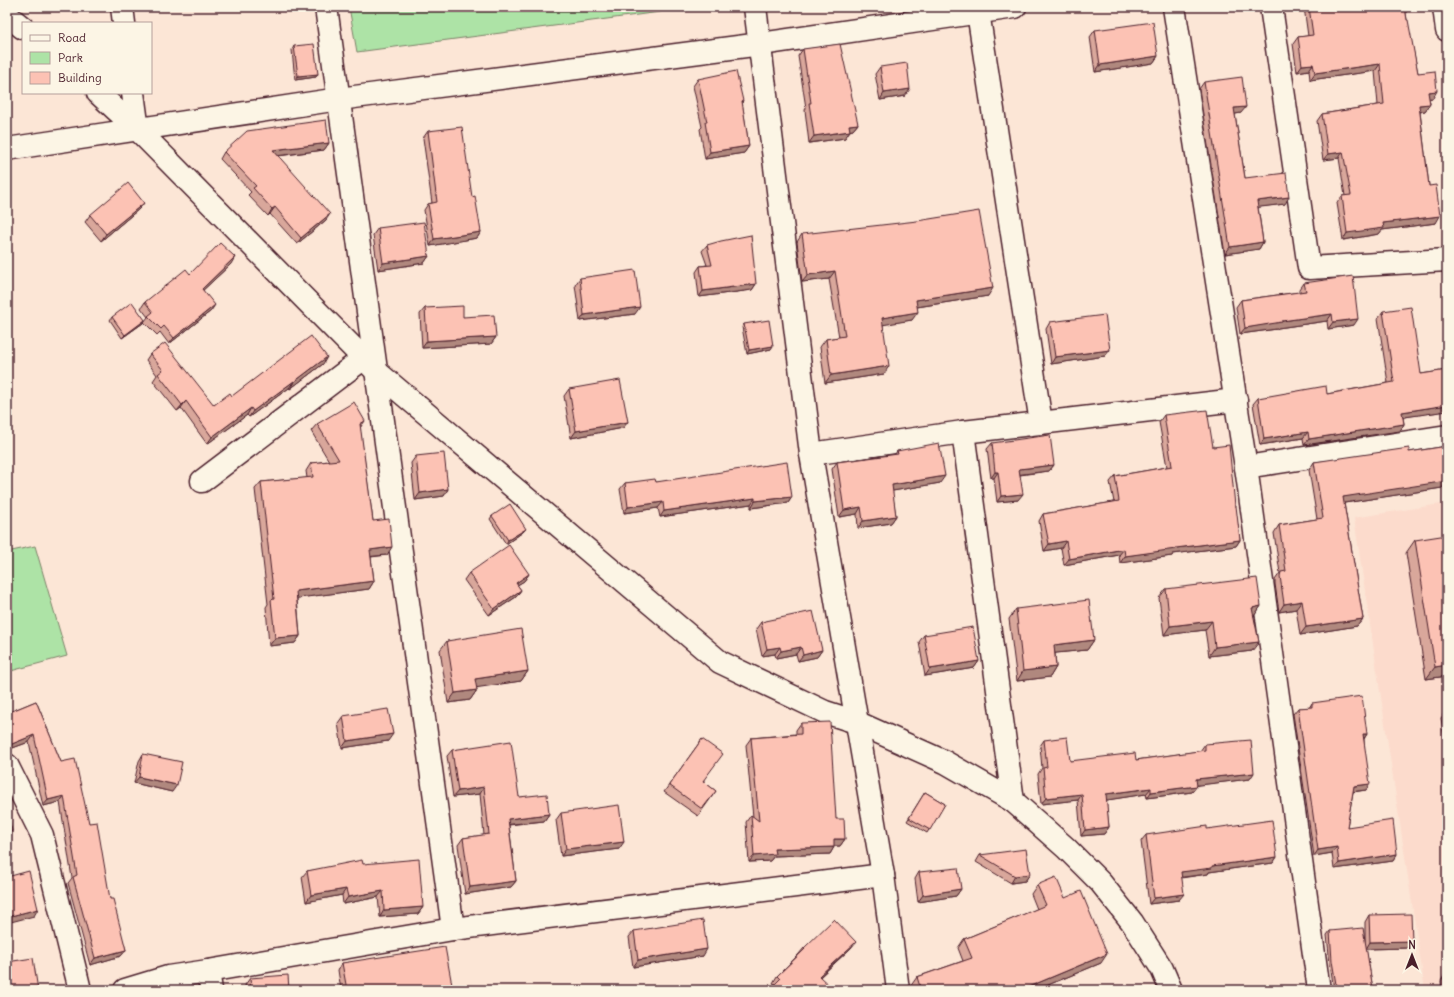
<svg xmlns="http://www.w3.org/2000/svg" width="1454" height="997" viewBox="0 0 1454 997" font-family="Delius,sans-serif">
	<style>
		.built { fill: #fcdbcc }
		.green { fill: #ade3a6; stroke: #7c8168 }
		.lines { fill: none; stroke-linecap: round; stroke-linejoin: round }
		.minor-casing { stroke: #4a1f2b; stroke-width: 25 }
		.tertiary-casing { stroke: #4a1f2b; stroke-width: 25 }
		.minor { stroke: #fcf5e5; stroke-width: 22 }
		.tertiary { stroke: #fcf5e5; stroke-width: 22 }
		.wall { fill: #d9a79b; stroke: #4a1f2b }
		.shaded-wall { fill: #b0887e; stroke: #4a1f2b }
		.building { fill: #fcc2b4; stroke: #4a1f2b }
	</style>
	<rect width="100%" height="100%" fill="#fce6d6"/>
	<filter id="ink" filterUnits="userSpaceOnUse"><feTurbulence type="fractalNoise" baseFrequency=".025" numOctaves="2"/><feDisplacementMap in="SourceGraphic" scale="8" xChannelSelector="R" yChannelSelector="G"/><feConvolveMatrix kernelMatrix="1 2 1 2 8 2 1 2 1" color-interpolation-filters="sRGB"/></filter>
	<g filter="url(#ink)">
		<polygon class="built" points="1447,503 1447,990 1425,990 1354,518"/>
		<g class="green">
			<polygon points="349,7 669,7 660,12 357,52"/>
			<polygon points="35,546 67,656 7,672 7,552"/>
		</g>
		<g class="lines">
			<g class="minor-casing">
				<g id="minor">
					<polyline points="122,7 124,23"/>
					<polyline points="326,7 453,929"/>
					<polyline points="755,7 811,454 883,875 898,990"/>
					<polyline points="1174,7 1246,467 1319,990"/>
					<polyline points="1271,7 1309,268 1447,260"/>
					<polyline points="1444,7 1447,30"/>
					<polyline points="978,12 1041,423"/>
					<polyline points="133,93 138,130"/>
					<polyline points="7,149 339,99 761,44 1015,7"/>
					<polyline points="963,432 1013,801"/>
					<polyline points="811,454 963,432 1236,400"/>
					<polyline points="1246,467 1447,436"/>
					<polyline points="202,481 364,358"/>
					<polyline points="7,765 42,835 80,990"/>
					<polyline points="125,990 168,977 208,971"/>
					<polyline points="211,990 208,971 453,929 883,875"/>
				</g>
			</g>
			<g class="tertiary-casing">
				<g id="tertiary">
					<polyline points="7,15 23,28"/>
					<polyline points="98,93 138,130 377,372 720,662 825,712 856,722 945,762 1013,801 1066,848 1101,883 1132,922 1162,969 1171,990"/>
				</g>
			</g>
			<use href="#minor" class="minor"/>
			<use href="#tertiary" class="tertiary"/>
		</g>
		<g class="wall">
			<polygon points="1304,7 1405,7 1407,20 1418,73 1433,98 1429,98 1430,104 1425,111 1420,112 1429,186 1436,223 1382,230 1379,234 1343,240 1337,203 1342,196 1345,196 1339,158 1323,160 1317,121 1322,114 1378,105 1375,71 1310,80 1309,70 1297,72 1293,44 1298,37 1308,36"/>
			<polygon points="1095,30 1158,56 1153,63 1095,72 1090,37"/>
			<polygon points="294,46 316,77 295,80 292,50"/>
			<polygon points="803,49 858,124 853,130 849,131 845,138 809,143 805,110 806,108 798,56"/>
			<polygon points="880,67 905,96 880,100 875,74"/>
			<polygon points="698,79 743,101 742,102 749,146 744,153 705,159 700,129 702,127 693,86"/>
			<polygon points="1204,82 1241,113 1235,114 1245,178 1285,204 1258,207 1263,242 1259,249 1225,254 1199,89"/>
			<polygon points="428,131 481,232 477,238 430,246 424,210 428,204 432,203 423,138"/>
			<polygon points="329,143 324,150 278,156 326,220 297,244 270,214 268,216 248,195 251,192 220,159 224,152"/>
			<polygon points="144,203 139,209 101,241 85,222 90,215"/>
			<polygon points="378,228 429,256 424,263 378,270 373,235"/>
			<polygon points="802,234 988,296 917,307 912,320 883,324 884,374 825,383 820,347 826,339 839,337 829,279 802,282 797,242"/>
			<polygon points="707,245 756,284 752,290 699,297 696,272 700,266 707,265 702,251"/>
			<polygon points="231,264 203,290 211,311 169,344 160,332 157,335 144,322 148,317 141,308 145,302 190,274"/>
			<polygon points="580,278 635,314 580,321 575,285"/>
			<polygon points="1304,283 1354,325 1328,329 1327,321 1278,328 1277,329 1240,334 1236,307 1241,300 1300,292 1300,289"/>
			<polygon points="425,308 463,317 496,337 491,344 422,348 420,314"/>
			<polygon points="1383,311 1421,374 1447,370 1447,411 1403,417 1404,424 1400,431 1304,445 1303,438 1260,445 1253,404 1258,398 1327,394 1388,383 1378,318"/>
			<polygon points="112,317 143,323 122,338 110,320"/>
			<polygon points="1050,322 1105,356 1051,364 1046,329"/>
			<polygon points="744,324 771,349 747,354 742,327"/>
			<polygon points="150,354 214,405 232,396 323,364 290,389 289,388 249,417 247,415 207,444 181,408 177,411 153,381 157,375 146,360"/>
			<polygon points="569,389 623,428 571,438 564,396"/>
			<polygon points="1164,415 1213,447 1235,506 1240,540 1236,546 1173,554 1172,556 1120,563 1119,555 1064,565 1061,548 1044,551 1039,521 1043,514 1114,502 1110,482 1115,476 1167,467 1159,422"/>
			<polygon points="317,424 360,428 373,521 387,555 371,557 374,581 369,589 297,598 300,636 295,643 269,646 266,607 268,604 255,489 261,482 307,478 306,471 311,463 329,461 311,431"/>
			<polygon points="992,443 1054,465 1049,471 1020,475 1018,500 997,502 994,478 991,478 987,449"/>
			<polygon points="1447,446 1447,481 1442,488 1344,503 1363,619 1357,626 1300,635 1296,609 1279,612 1275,584 1275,580 1280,573 1274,533 1279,525 1317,519 1309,470 1314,462 1409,452"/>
			<polygon points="897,451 940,483 892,491 896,516 891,523 858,528 857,514 839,517 832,469 837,462 895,454"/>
			<polygon points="416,456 448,489 444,496 415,500 411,463"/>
			<polygon points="656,482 792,497 788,503 751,508 751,504 660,517 658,508 624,513 620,489 625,483"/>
			<polygon points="492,516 523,532 506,544 490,519"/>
			<polygon points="1415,540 1447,676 1426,679 1406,553"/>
			<polygon points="469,573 529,574 524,581 517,585 521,590 516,597 489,615 464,580"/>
			<polygon points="1166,589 1261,606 1254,616 1253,616 1252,651 1209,656 1205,630 1164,635 1159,598"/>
			<polygon points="1016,609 1094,640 1087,650 1055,653 1056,667 1050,677 1017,681 1009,619"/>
			<polygon points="761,622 822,650 817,657 798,661 796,654 776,658 775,654 762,656 756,629"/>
			<polygon points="924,635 979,661 974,668 925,676 919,642"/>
			<polygon points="447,641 528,671 521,681 476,687 477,690 470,700 448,703 440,650"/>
			<polygon points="36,701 61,762 89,823 110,899 126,950 121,956 90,965 68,883 72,878 60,802 43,806 29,742 7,750 7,713"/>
			<polygon points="1312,703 1367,734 1364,739 1366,790 1353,792 1347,827 1397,854 1393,861 1334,869 1332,853 1314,856 1293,714 1298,708 1309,708"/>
			<polygon points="1447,709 1447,759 1441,718"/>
			<polygon points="343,716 388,741 342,748 338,723"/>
			<polygon points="801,723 836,819 845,839 840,846 834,846 834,847 830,854 774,856 770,861 749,862 746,822 751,815 753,817 746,745 751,738 796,734 796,730"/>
			<polygon points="702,739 704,782 716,791 698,816 664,792"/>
			<polygon points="1044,740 1070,761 1136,760 1200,751 1205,744 1250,779 1197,785 1192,792 1147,798 1146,794 1106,800 1109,827 1104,834 1081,836 1078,800 1041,804 1038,774 1042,768 1040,746"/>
			<polygon points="452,750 519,797 549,814 544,821 509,825 516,881 511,887 465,894 458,845 463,838 484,835 480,794 453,797 447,756"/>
			<polygon points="143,754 172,792 134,783 139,761"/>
			<polygon points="925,792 945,804 927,833 907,821"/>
			<polygon points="561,813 619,849 561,856 556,820"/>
			<polygon points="1146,835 1277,857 1273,863 1209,872 1208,874 1181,878 1179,900 1149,904 1141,841"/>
			<polygon points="980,855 1030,874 1025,881 1011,883 976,862"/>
			<polygon points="363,864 423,907 418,914 380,917 378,897 343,904 342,895 306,902 302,877 307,871"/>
			<polygon points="919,872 961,889 956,896 918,902 915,879"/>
			<polygon points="1037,885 1065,898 1101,963 1036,990 911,990 910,987 917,977 963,961 958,948 964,939 1037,909 1031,894"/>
			<polygon points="1369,915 1412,941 1407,948 1366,949 1373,989 1372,990 1334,990 1330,964 1327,935 1330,931 1365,942 1365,922"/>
			<polygon points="634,931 703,956 633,967 629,937"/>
			<polygon points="804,948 851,948 820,977 775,984 773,983 777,976 799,954"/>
			<polygon points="342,963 452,985 448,990 341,990 338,970"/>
			<polygon points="1445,974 1447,974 1447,990 1442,990 1441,981"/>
			<polygon points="250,978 289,990 246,990 245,985"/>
		</g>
		<g class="shaded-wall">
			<polygon points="1158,56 1153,63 1095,72 1100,65"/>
			<polygon points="1313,64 1309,70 1297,72 1302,65"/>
			<polygon points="1380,64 1375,71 1310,80 1315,73"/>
			<polygon points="318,74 316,77 295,80 298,76"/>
			<polygon points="910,89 905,96 880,100 884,93"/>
			<polygon points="1437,91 1433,98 1424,99 1428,92"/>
			<polygon points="1430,104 1425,111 1414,112 1419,105"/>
			<polygon points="1246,107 1241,113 1230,115 1234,108"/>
			<polygon points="858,124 853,130 844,132 849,125"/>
			<polygon points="850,131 845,138 809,143 814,136"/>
			<polygon points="329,143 324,150 268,157 273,150"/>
			<polygon points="749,146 744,153 705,159 710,152"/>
			<polygon points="1343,152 1339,158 1323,160 1328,154"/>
			<polygon points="1289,197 1285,204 1253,208 1257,201"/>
			<polygon points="144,203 139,209 101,241 106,234"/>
			<polygon points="275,207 270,214 268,216 272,209"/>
			<polygon points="330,214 326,220 297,244 301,238"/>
			<polygon points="1440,216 1436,223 1382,230 1379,234 1343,240 1347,233 1383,223"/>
			<polygon points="481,232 477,238 430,246 434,239"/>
			<polygon points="1263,242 1259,249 1225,254 1230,247"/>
			<polygon points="429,256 424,263 378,270 383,263"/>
			<polygon points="235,257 231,264 198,295 202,289"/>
			<polygon points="835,271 829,279 802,282 808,275"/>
			<polygon points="756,284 752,290 699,297 703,291"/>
			<polygon points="993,288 988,296 910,308 916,300"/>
			<polygon points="215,305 211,311 169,344 174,338"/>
			<polygon points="640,307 635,314 580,321 584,315"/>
			<polygon points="918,312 912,320 876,326 882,318"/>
			<polygon points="1332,314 1327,321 1278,328 1277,329 1240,334 1245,328 1282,321"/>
			<polygon points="1358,319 1354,325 1328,329 1333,322"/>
			<polygon points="145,320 143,323 122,338 125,335"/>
			<polygon points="496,337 491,344 422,348 427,341"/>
			<polygon points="773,346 771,349 747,354 749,350"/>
			<polygon points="1110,350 1105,356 1051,364 1055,357"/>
			<polygon points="327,357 323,364 290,389 294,382"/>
			<polygon points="889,366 884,374 825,383 831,375"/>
			<polygon points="294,381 289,388 249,417 253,411"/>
			<polygon points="186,401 181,408 177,411 182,405"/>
			<polygon points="1447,405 1447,411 1398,418 1402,412"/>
			<polygon points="251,408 247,415 207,444 212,437"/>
			<polygon points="365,421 360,428 360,424"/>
			<polygon points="628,422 623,428 571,438 576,431"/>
			<polygon points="1404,424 1400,431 1304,445 1309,439"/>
			<polygon points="1308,432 1303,438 1260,445 1264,439"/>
			<polygon points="1054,465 1049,471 1015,475 1019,469"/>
			<polygon points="995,472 998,472 994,478 991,478"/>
			<polygon points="1446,474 1447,474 1447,481 1442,488 1338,504 1343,497"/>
			<polygon points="945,476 940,483 887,492 892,485"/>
			<polygon points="448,489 444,496 415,500 420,493"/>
			<polygon points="1023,494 1018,500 997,502 1001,496"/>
			<polygon points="792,497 788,503 751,508 755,501"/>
			<polygon points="755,498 751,504 660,517 664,511"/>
			<polygon points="663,502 658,508 624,513 628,507"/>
			<polygon points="861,507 857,514 839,517 844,510"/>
			<polygon points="896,516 891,523 858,528 863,521"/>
			<polygon points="526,529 523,532 506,544 508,540"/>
			<polygon points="1240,540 1236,546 1173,554 1172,556 1120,563 1125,556 1176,548"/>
			<polygon points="1066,541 1061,548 1044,551 1049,544"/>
			<polygon points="392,547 387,555 365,557 370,550"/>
			<polygon points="1124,549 1119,555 1064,565 1069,559"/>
			<polygon points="529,574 524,581 511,589 516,583"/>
			<polygon points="374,581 369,589 291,599 296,591"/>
			<polygon points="521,590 516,597 489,615 494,609"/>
			<polygon points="1302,601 1296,609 1279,612 1284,604"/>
			<polygon points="1261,606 1254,616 1245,617 1252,608"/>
			<polygon points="1363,619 1357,626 1300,635 1306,627"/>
			<polygon points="1212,621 1205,630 1164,635 1170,626"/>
			<polygon points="300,636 295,643 269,646 275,638"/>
			<polygon points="1094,640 1087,650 1047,654 1054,645"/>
			<polygon points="1259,642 1252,651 1209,656 1215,647"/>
			<polygon points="780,647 775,654 762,656 767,649"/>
			<polygon points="801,647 796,654 776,658 781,651"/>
			<polygon points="822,650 817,657 798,661 803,655"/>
			<polygon points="979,661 974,668 925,676 930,669"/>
			<polygon points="1447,665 1447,676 1426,679 1435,667"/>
			<polygon points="1056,667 1050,677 1017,681 1023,671"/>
			<polygon points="528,671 521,681 468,689 475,679"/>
			<polygon points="477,690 470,700 448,703 455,693"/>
			<polygon points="393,734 388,741 342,748 347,741"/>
			<polygon points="1363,734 1367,734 1363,740"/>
			<polygon points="34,735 29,742 7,750 7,746"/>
			<polygon points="1254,773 1250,779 1191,786 1196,779"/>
			<polygon points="139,777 177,785 172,792 134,783"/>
			<polygon points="1370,784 1366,790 1350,792 1354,786"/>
			<polygon points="1197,786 1192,792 1147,798 1151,792"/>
			<polygon points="484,787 480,794 453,797 458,791"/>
			<polygon points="1151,788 1146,794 1101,801 1106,794"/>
			<polygon points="1082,794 1078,800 1041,804 1046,798"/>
			<polygon points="64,796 60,802 43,806 48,800"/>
			<polygon points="549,814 544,821 503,825 508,819"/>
			<polygon points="1109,827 1104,834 1081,836 1085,830"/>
			<polygon points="12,831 7,838 7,832"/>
			<polygon points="834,839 845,839 840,846 829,846"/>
			<polygon points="624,842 619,849 561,856 566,849"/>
			<polygon points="834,847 830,854 774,856 770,861 749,862 754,856 774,849"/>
			<polygon points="1337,847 1332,853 1314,856 1318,850"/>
			<polygon points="1397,854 1393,861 1334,869 1339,863"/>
			<polygon points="1277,857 1273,863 1209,872 1208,874 1176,878 1181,872 1212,866"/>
			<polygon points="1030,874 1025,881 1011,883 1015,876"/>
			<polygon points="516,881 511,887 465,894 470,887"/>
			<polygon points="346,889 342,895 306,902 311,895"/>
			<polygon points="961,889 956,896 918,902 923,895"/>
			<polygon points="383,891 378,897 343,904 348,897"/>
			<polygon points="1184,894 1179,900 1149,904 1154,898"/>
			<polygon points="423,907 418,914 380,917 384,910"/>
			<polygon points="38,909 34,916 7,923 7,917"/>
			<polygon points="1412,941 1407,948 1366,949 1370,942"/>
			<polygon points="856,942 851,948 814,982 819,976"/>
			<polygon points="707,949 703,956 633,967 638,960"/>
			<polygon points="126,950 121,956 90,965 95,958"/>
			<polygon points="1107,954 1101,963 1036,990 1021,990"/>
			<polygon points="452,985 448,990 436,990 438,987"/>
		</g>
		<g class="building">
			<polygon points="1309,7 1405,7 1407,20 1408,20 1418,73 1435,71 1437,91 1428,92 1430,104 1419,105 1429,186 1436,185 1440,216 1383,223 1384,228 1347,233 1342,196 1351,195 1343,152 1328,154 1322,114 1384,104 1380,64 1315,73 1313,64 1302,65 1298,37 1313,35"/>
			<polygon points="1153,22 1158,56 1100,65 1095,30"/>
			<polygon points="314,44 318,74 298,76 294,46"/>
			<polygon points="840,44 858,124 849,125 850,131 814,136 809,103 811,103 803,49"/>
			<polygon points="907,63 910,89 884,93 880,67"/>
			<polygon points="736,71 743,101 742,101 749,146 710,152 705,122 707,122 698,79"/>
			<polygon points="1242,77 1246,107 1234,108 1245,178 1286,173 1289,197 1257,201 1263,242 1230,247 1204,82"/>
			<polygon points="326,120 329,143 273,150 330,214 301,238 275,207 272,209 253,188 256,186 224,152 247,131"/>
			<polygon points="462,127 472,197 475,196 481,232 434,239 428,204 437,202 428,131"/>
			<polygon points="128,183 144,203 106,234 90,215"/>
			<polygon points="979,211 993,288 916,300 918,312 882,318 889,366 831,375 826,339 845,336 835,271 808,275 802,234 917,221"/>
			<polygon points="424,222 429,256 383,263 378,228"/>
			<polygon points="751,235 756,284 703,291 700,266 712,265 707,245 721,241"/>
			<polygon points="220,243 235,257 202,289 215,305 174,338 164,326 161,329 148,316 153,312 145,302 186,269 190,274"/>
			<polygon points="635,270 640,307 584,315 580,278"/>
			<polygon points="1353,276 1358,319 1333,322 1332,314 1282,321 1282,322 1245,328 1241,300 1306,291 1304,283"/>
			<polygon points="132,302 145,320 125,335 112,317"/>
			<polygon points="463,306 463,317 494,315 496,337 427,341 425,308"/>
			<polygon points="1411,307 1421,374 1447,370 1447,405 1402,412 1404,424 1309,439 1308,432 1264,439 1258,398 1326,386 1327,394 1394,382 1383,311"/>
			<polygon points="1105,315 1110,350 1055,357 1050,322"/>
			<polygon points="769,320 773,346 749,350 744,324"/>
			<polygon points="311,336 327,357 294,382 294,381 253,411 251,408 212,437 186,401 182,405 158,374 163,370 150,354 165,343 214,405 230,393 232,396"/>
			<polygon points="620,380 628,422 576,431 569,389"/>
			<polygon points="354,402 365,421 360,424 373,521 389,519 392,547 370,550 374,581 296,591 300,636 275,638 271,600 274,599 261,482 313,477 311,463 339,460 317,424"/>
			<polygon points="1207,410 1213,447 1229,445 1235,506 1236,506 1240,540 1176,548 1176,549 1125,556 1124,549 1069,559 1066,541 1049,544 1043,514 1119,501 1115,476 1172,466 1164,415"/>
			<polygon points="1050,435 1054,465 1019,469 1023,494 1001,496 998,472 995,472 992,443"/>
			<polygon points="939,443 945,476 892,485 896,516 863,521 861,507 844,510 837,462 898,454 897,451"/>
			<polygon points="1447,446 1447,474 1446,474 1447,481 1343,497 1363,619 1306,627 1302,601 1284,604 1280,576 1281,572 1286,571 1279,525 1323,518 1314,462 1409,448 1409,452"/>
			<polygon points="444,453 448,489 420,493 416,456"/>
			<polygon points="787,462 792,497 755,501 755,498 664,511 663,502 628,507 625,483 655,479 656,482"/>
			<polygon points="510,504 526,529 508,540 492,516"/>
			<polygon points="1447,535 1447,665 1435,667 1415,540"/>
			<polygon points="509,545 529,574 516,583 521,590 494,609 469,573"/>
			<polygon points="1257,578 1261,606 1252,608 1259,642 1215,647 1212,621 1170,626 1166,589"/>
			<polygon points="1089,600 1094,640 1054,645 1056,667 1023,671 1016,609"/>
			<polygon points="813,611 822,650 803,655 801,647 781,651 780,647 767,649 761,622"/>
			<polygon points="973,627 979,661 930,669 924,635"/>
			<polygon points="521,629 528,671 475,679 477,690 455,693 447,641"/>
			<polygon points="1362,696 1367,734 1363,734 1370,784 1354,786 1347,827 1393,820 1397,854 1339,863 1337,847 1318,850 1298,708 1312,707 1312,703"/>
			<polygon points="36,701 61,762 75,759 89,823 97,822 110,899 113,899 126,950 95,958 73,877 77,875 64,796 48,800 34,735 7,746 7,713"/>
			<polygon points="388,709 393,734 347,741 343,716"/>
			<polygon points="830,722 836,819 844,819 845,839 834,839 834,847 774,849 775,854 754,856 751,815 759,821 751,738 801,734 801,723"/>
			<polygon points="1067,737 1070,761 1135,753 1136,760 1205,750 1205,744 1251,740 1254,773 1196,779 1197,786 1151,792 1151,788 1106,794 1109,827 1085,830 1082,794 1046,798 1043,768 1047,767 1044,740"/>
			<polygon points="702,739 723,754 703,781 716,791 702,809 669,785"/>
			<polygon points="511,741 519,797 547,794 549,814 508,819 516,881 470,887 463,838 489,834 484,787 458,791 452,750"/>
			<polygon points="143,754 182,762 177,785 139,777"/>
			<polygon points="925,792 945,804 930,830 909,818"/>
			<polygon points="619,805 624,842 566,849 561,813"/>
			<polygon points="7,809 12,831 7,832"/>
			<polygon points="1272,820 1277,857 1212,866 1212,868 1181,872 1184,894 1154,898 1146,835 1207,826 1207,829"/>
			<polygon points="1026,849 1030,874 1015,876 980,855"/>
			<polygon points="419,859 423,907 384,910 383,891 348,897 346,889 311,895 307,871 362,860 363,864"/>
			<polygon points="958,868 961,889 923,895 919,872"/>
			<polygon points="29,871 38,909 7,917 7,877"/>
			<polygon points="1056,877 1065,898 1081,891 1107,954 1021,990 921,990 917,977 972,958 964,939 1046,905 1037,885"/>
			<polygon points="1411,914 1412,941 1370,942 1369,915"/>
			<polygon points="834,919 856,942 819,976 834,990 769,990 780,979 777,976 805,949 804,948"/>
			<polygon points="703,920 707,949 638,960 634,931"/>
			<polygon points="1363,928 1373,989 1368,990 1337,990 1332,961 1330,931"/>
			<polygon points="445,947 452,985 438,987 439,990 347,990 342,963"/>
			<polygon points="33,958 38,990 7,990 7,962"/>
			<polygon points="1445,974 1447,974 1447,985"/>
			<polygon points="288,975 289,990 251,990 250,978"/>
		</g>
	</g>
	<rect width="1454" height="997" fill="none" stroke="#fcf5e5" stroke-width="24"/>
	<rect x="12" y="12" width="1430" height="973" fill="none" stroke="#4a1f2b" stroke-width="1.5" filter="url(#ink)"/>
	<rect x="22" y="22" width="130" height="72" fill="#fcf5e5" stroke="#b59f9b"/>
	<rect x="30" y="35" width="20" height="6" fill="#fcf5e5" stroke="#b59f9b"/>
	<text x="58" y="42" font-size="12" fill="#4a1f2b">Road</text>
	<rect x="30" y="52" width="20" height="12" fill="#ade3a6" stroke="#b59f9b"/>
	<text x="58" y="62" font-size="12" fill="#4a1f2b">Park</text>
	<rect x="30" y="72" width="20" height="12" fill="#fcc2b4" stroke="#b59f9b"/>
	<text x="58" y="82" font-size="12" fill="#4a1f2b">Building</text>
	<g transform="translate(1412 955)" stroke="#fcf5e5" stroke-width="3" paint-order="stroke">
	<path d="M0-3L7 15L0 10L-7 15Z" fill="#4a1f2b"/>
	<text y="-6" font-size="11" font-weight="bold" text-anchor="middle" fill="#4a1f2b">N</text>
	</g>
</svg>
